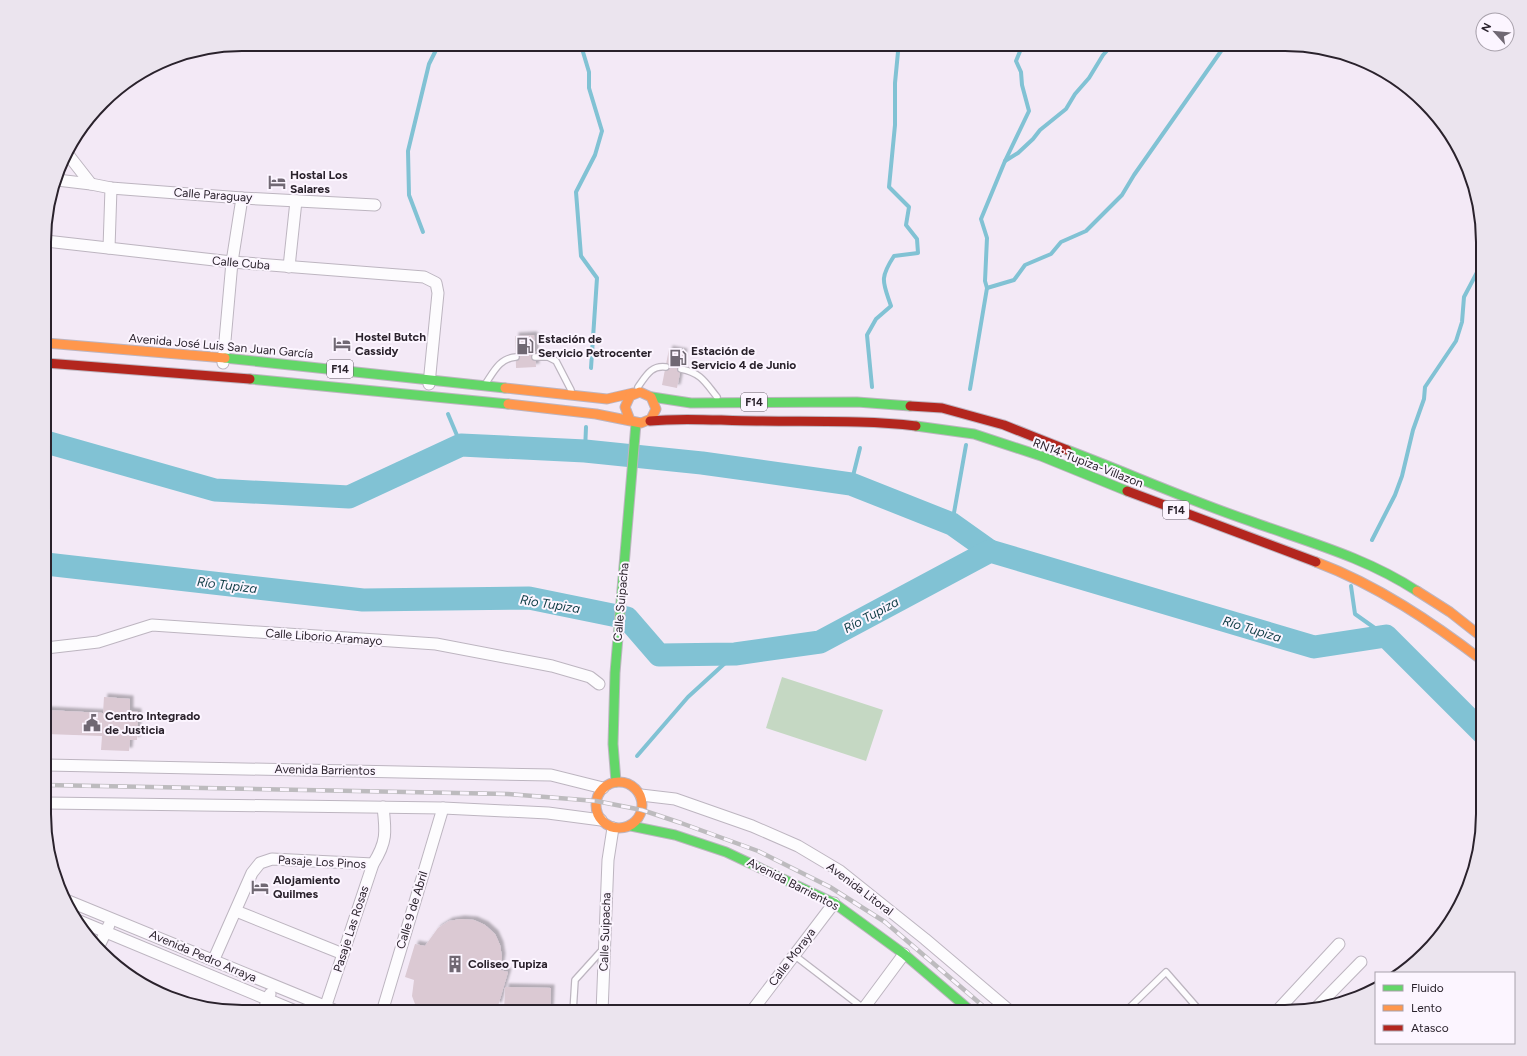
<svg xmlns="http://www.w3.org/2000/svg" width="1527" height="1056" viewBox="0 0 1527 1056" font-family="Figtree,sans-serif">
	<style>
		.pitch { fill: #c5d8c3 }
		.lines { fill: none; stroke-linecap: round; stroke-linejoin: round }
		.stream { stroke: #81c2d4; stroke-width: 4 }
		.river { stroke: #81c2d4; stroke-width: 23 }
		.building { fill: #dbc9d3; filter: url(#shadow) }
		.lane-casing { stroke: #bdb5c0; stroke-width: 8 }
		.street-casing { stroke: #bdb5c0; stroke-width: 13 }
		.fast-casing { stroke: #bdb5c0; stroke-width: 11 }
		.slow-casing { stroke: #bdb5c0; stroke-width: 11 }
		.jam-casing { stroke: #bdb5c0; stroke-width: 11 }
		.lane { stroke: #fdfcfe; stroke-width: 5.5 }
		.street { stroke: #fdfcfe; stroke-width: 11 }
		.fast { stroke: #63d668; stroke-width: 9 }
		.slow { stroke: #ff974d; stroke-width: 9 }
		.jam { stroke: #b3261e; stroke-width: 9 }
		.rail-casing { stroke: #bdbbbe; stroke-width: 4.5 }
		.rail { stroke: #fcf5ff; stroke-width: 3; stroke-dasharray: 9; stroke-linecap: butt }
		.labels { text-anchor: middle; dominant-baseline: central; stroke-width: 4; stroke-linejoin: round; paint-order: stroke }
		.shield { fill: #fcf5ff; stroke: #69616b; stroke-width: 1 }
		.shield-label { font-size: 11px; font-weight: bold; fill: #2a222c }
		.poi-label { font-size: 12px; font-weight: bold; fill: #2a222c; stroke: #fcf5ff; text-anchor: start }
		.street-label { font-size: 12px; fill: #2a222c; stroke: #fcf5ff }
		.water-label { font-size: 13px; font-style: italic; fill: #0e3c45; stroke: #fcf5ff }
		.rim { fill: none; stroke: #2a222c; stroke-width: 2 }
	</style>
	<defs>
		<filter id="shadow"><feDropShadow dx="3.5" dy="-3.5" stdDeviation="1" flood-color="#0004"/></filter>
	</defs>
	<rect width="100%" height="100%" fill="#f3e9f6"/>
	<polygon class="pitch" points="782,677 883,710 866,761 766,728"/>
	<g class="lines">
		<g class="stream">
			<polyline points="583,44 583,52 589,72 589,88 602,131 595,155 576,192 581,256 597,278 591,368"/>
			<polyline points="1005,161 1018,153 1033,139 1040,130 1066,109 1075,94 1089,78 1103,55 1113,44"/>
			<polyline points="423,232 409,195 408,151 429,64 439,44"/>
			<polyline points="987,288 1014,280 1025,265 1051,254 1061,242 1086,231 1122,195 1134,175 1226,44"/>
			<path d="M872,387L867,335L876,319L891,306C883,282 879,279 894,256L918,253L917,239L906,225L909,207L889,187L895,125V83L898,52L894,44"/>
			<polyline points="970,389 987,288 985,281 987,238 981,219 1005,161 1029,111 1022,85 1021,72 1016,61 1023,44"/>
			<polyline points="448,414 461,445"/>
			<polyline points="585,451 586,427"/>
			<polyline points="851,484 860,448"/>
			<polyline points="952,524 966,445"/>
			<polyline points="1372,540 1395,495 1402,476 1413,430 1424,399 1425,387 1456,341 1462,322 1464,297 1483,261"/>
			<polyline points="1351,586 1355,614 1386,636"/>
			<polyline points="637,756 688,697 735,654"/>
		</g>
		<g class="river">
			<polyline points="46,442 215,490 349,497 461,445 585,451 702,463 851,484 952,524 990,551"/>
			<polyline points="46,564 363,600 529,598 627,618 659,655 735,654 820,642 990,551 1314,647 1386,636 1483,733"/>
		</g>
	</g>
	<g class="building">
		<polygon points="534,335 536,367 516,368 515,336"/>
		<polygon points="669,349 684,352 677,388 662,385"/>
		<polygon points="104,697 130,699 130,711 138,712 137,740 130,740 129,751 101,750 102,736 46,734 46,710 103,713"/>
		<polygon points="461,919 474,920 485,925 495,934 500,945 502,957 500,970 508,972 498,1006 491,1004 484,1012 418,1012 412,996 414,980 405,977 415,944 425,946 438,928 449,921"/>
		<polygon points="505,987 551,988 550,1012 504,1012"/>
	</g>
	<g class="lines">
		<g class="lane-casing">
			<g id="lane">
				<polyline points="535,357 548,357 556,361 571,390"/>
				<path d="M681,369C701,373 705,382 717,397"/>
				<path d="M486,383C494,371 500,358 516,357"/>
				<path d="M638,387C646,376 651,365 666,367"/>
				<polyline points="794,955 863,1008"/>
				<polyline points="1130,1007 1166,972 1201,1012"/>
				<polyline points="573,1012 575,980 603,949"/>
			</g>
		</g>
		<g class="street-casing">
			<g id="street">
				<polyline points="66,152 91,184 111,188 242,198 375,205"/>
				<polyline points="57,180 91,184"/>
				<polyline points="46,241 232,262 424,277 436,283 438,293 429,384"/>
				<polyline points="109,248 111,188"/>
				<polyline points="289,267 296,201"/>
				<polyline points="223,363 232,262 242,198"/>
				<polyline points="46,648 98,642 152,625 436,644 552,666 590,677 599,684"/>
				<polyline points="46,765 551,775 603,788"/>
				<polyline points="641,795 675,799 752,826 798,846 840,871 925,939 1011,1012"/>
				<polyline points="46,803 443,808 548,813 601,820"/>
				<polyline points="66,900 339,1012"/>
				<polyline points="236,911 343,954"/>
				<polyline points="77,920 298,1012"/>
				<polyline points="99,946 109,925"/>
				<polyline points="214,959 252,873 260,863 272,859 373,864"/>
				<path d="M326,1005L373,864C387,842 386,832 383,807"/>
				<polyline points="1316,1008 1361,962"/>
				<polyline points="263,1012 270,994"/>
				<polyline points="382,1012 443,808"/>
				<polyline points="602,1012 608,860 613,828"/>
				<polyline points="751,1012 834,903"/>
				<polyline points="861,1012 904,954"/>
				<polyline points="1276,1012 1339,944"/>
			</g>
		</g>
		<g class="fast-casing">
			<g id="fast">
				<polyline points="225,358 505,388"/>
				<polyline points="250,379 508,404"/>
				<polyline points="652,397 691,403 857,402 910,406"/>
				<polyline points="916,426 974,434 1041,456 1127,491"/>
				<path d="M1067,450C1128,473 1188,500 1250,521C1308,542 1365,557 1417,591"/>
				<polyline points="616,782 613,744 615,673 636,423"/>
				<polyline points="631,826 675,835 726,852 834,903 904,954 972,1012"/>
			</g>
		</g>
		<g class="slow-casing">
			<g id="slow">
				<polyline points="46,343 225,358"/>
				<polyline points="505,388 607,399 633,393"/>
				<polyline points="508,404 596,414 641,423 651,419 656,409 651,397 640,392 630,396 625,407 630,420"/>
				<path d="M1316,562C1377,585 1432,622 1483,661"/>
				<polyline points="1417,591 1450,612 1483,638"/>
				<circle cx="619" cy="805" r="23"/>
			</g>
		</g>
		<g class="jam-casing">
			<g id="jam">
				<polyline points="46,363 250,379"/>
				<polyline points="910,406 942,408 1004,425 1067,450"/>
				<path d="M650,421C686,417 721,421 757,421C810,422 864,420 916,426"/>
				<polyline points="1127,491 1316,562"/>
			</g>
		</g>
		<use href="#lane" class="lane"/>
		<use href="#street" class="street"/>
		<use href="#fast" class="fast"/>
		<use href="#slow" class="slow"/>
		<use href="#jam" class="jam"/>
		<g class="rail-casing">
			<polyline id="rail" points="46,785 508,794 596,801 642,810 681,823 758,851 830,887 885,922 990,1012"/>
		</g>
		<use href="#rail" class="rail"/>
	</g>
	<defs>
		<g id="hotel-bare" transform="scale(1.38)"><path d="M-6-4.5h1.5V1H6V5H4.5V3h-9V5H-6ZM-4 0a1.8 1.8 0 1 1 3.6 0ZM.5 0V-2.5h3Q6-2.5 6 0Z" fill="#706873" stroke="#fcf5ff" stroke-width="2.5" paint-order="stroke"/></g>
		<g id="fuel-bare" transform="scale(1.38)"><path d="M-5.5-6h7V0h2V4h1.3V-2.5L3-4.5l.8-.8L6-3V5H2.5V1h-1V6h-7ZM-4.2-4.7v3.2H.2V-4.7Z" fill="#706873" stroke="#fcf5ff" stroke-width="2.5" paint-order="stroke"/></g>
		<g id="civic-bare" transform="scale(1.38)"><path d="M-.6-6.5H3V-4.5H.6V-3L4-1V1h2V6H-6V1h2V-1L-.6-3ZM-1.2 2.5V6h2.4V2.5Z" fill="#706873" stroke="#fcf5ff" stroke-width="2.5" paint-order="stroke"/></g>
		<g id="building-bare" transform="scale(1.38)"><path d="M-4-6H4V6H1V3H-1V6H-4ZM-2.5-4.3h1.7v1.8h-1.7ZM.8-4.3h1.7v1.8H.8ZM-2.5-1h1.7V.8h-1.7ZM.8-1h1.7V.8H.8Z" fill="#706873" stroke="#fcf5ff" stroke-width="2.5" paint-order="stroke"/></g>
	</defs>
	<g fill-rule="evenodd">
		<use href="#hotel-bare" x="277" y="182"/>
		<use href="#hotel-bare" x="342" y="344"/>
		<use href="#fuel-bare" x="525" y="346"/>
		<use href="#fuel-bare" x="678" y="358"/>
		<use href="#civic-bare" x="92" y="723"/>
		<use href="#hotel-bare" x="260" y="887"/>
		<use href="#building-bare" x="455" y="964"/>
	</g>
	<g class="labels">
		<g class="shield">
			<rect x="327" y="360" width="26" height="18" rx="3"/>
			<rect x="741" y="393" width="26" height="18" rx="3"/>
			<rect x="1163" y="501" width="26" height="18" rx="3"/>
		</g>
		<g class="shield-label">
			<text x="340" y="369">F14</text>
			<text x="754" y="402">F14</text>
			<text x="1176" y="510">F14</text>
		</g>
		<g class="poi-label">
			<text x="290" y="175">Hostal Los<tspan x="290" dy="14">Salares</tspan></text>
			<text x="355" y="337">Hostel Butch<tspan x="355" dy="14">Cassidy</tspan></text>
			<text x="538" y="339">Estación de<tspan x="538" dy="14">Servicio Petrocenter</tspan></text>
			<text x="691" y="351">Estación de<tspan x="691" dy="14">Servicio 4 de Junio</tspan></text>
			<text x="105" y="716">Centro Integrado<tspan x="105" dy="14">de Justicia</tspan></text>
			<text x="273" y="880">Alojamiento<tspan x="273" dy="14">Quilmes</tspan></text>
			<text x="468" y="964">Coliseo Tupiza</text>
		</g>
		<g class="street-label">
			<text transform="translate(213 195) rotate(4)">Calle Paraguay</text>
			<text transform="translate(241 263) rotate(5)">Calle Cuba</text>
			<text transform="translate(221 346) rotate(5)">Avenida José Luis San Juan García</text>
			<text transform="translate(1088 463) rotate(21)">RN14: Tupiza-Villazon</text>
			<text transform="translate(621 602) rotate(-85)">Calle Suipacha</text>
			<text transform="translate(324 637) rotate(4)">Calle Liborio Aramayo</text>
			<text transform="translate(325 770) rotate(1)">Avenida Barrientos</text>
			<text transform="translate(322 862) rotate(3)">Pasaje Los Pinos</text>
			<text transform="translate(793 884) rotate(27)">Avenida Barrientos</text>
			<text transform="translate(860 889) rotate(37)">Avenida Litoral</text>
			<text transform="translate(412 910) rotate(-73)">Calle 9 de Abril</text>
			<text transform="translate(351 929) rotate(-72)">Pasaje Las Rosas</text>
			<text transform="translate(605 932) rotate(-88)">Calle Suipacha</text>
			<text transform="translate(203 956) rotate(23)">Avenida Pedro Arraya</text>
			<text transform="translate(792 957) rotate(-53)">Calle Moraya</text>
		</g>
		<g class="water-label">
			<text transform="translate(227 585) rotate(7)">Río Tupiza</text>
			<text transform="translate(550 604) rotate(9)">Río Tupiza</text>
			<text transform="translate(871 615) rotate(-28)">Río Tupiza</text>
			<text transform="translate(1252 629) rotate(17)">Río Tupiza</text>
		</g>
	</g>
	<path d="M0 0H1527V1056H0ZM242 51H1285A191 191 0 0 1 1476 242V814A191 191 0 0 1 1285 1005H242A191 191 0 0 1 51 814V242A191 191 0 0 1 242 51Z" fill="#ebe4ee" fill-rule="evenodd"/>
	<path class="rim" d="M242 51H1285A191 191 0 0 1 1476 242V814A191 191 0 0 1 1285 1005H242A191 191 0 0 1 51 814V242A191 191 0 0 1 242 51Z"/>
	<rect x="1375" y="972" width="140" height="72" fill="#fcf5ff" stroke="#a8a1ab"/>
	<rect x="1383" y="985" width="20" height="6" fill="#63d668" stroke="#a8a1ab"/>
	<text x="1411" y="992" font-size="12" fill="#2a222c">Fluido</text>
	<rect x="1383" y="1005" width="20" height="6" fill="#ff974d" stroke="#a8a1ab"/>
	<text x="1411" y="1012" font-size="12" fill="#2a222c">Lento</text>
	<rect x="1383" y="1025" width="20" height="6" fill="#b3261e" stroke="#a8a1ab"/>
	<text x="1411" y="1032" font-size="12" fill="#2a222c">Atasco</text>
	<g transform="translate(1495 32) rotate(297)"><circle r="19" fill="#fcf5ff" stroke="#a8a1ab"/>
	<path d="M0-3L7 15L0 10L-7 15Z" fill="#706873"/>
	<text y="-6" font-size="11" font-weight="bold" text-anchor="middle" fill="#2a222c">N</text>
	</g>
</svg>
